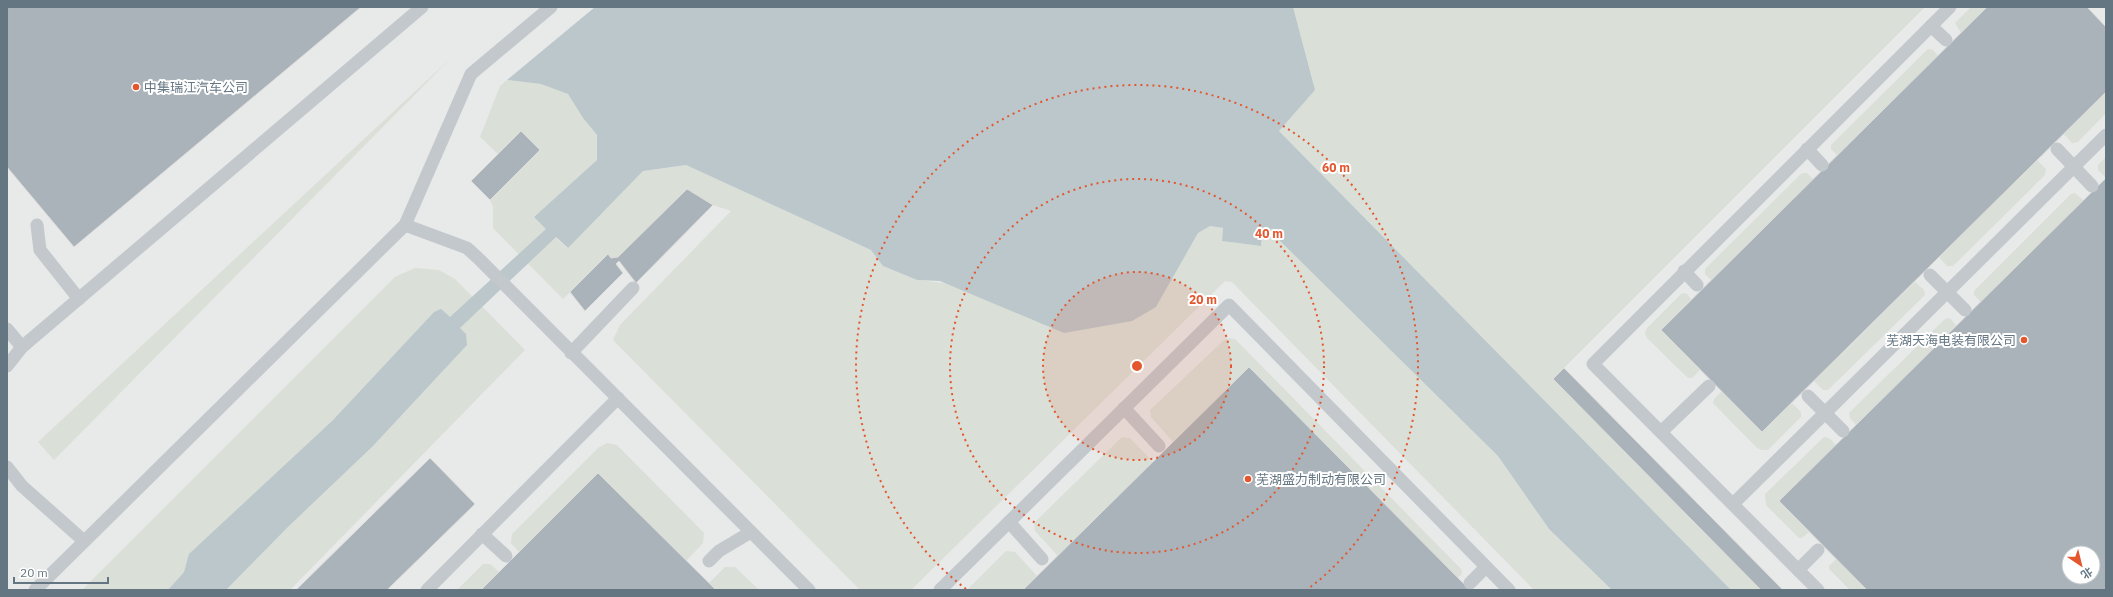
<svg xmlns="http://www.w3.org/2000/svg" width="2113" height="597" viewBox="0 0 2113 597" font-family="'IBM Plex Sans','Noto Sans SC',sans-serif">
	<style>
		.built { fill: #e8e9e9; fill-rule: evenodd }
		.green { fill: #dadfd7 }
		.water { fill: #bbc7cb }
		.building { fill: #aab3b9; stroke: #dcdcda; fill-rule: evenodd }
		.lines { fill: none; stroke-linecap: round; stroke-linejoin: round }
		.service { stroke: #c3c8cc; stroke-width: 13 }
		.ring { fill: none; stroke: #e4572e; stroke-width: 2; stroke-dasharray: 2 4 }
		.poi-dot { fill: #e4572e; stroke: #fff; stroke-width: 1.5 }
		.labels { text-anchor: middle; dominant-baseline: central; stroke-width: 4; stroke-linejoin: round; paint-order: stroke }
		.poi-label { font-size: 13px; fill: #657683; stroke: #fff; text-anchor: start }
		.centre { fill: #e4572e; stroke: #fff; stroke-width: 2 }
		.ring-label { font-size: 12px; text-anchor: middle; font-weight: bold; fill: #e4572e; stroke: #fff; stroke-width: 4; stroke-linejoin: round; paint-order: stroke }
	</style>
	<rect width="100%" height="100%" fill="#fafaf8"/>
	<path class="built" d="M7,7H2106V590H7ZM2069,553H2093V577H2069Z"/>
	<g class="green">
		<polygon points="1293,7 1925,7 1553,379 1761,590 1731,590 1279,131 1315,90"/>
		<polygon points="1971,7 1987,7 1961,33 1955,23"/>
		<polygon points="1928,49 1933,50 1938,56 1837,155 1831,149 1831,145"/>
		<polygon points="450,59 54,460 38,442"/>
		<polygon points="507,80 541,84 568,94 583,118 597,135 597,160 534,217 567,248 643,171 686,165 871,250 883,266 917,280 1156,307 1198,233 1210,226 1223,228 1222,241 1261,246 1262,236 1273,234 1498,456 1549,529 1612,590 1534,590 1232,282 1225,281 911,590 860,590 613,340 620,325 731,211 713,205 687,189 618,257 611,258 608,254 563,299 493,228 493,206 490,200 540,150 521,131 498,154 480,137 500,86"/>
		<polygon points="2106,92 2106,113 2078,142 2072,143 2064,134"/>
		<polygon points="2106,157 2106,178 2098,170 2098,165"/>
		<polygon points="2037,160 2046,169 2045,175 1953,266 1947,266 1939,257"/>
		<polygon points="1802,173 1807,173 1813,179 1711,280 1705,274 1705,269"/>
		<polygon points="2075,193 2084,201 1981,302 1974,295 1974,291 2071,194"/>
		<polygon points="415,268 439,270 455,279 525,350 290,590 226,590 289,526 373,446 467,345 434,312 332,421 190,554 184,572 168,590 82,590 395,277"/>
		<polygon points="1915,282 1924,290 1925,295 1828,390 1823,390 1814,381"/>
		<polygon points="1686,293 1691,299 1661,330 1700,370 1692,378 1688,378 1647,338 1645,333 1647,328 1681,294"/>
		<polygon points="1950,318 1956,326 1856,425 1850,418 1849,413 1945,319"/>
		<polygon points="1229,338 1235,339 1461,569 1462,574 1458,578 1249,367 1173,442 1151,417 1150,410 1224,340"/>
		<polygon points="1722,391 1762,432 1792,403 1801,412 1801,417 1768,450 1762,450 1757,448 1713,403 1714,399"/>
		<polygon points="1122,437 1130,438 1153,462 1058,556 1035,531 1034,523"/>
		<polygon points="1824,437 1829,438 1836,445 1779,501 1809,532 1802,538 1799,538 1766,505 1765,494"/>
		<polygon points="607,443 617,445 704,533 703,543 686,561 598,473 519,552 511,543 512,534 598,448"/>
		<polygon points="1006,551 1015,552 1037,576 1023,590 967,590"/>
		<polygon points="1836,559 1867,590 1850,590 1829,569 1829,566"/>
		<polygon points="483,564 490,564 499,572 481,590 457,590"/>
		<polygon points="725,567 735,567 759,590 716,590 709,583"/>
	</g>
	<polygon class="water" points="595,7 1293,7 1315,90 1279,131 1731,590 1612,590 1549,529 1498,456 1273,234 1262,236 1261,246 1222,241 1223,228 1210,226 1198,233 1156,307 1132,321 1064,333 940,281 917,280 883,266 871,250 686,165 643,171 568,248 556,237 460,328 466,334 467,345 373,446 289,526 226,590 168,590 184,572 189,554 332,421 434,312 441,309 450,317 546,229 534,217 597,160 597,135 583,118 568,94 541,84 507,80"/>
	<g class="building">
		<polygon points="7,7 361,7 74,247 7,167"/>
		<polygon points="1987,7 2087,7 2106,27 2106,92 1762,432 1661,330"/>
		<polygon points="521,131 540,150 490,200 471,181"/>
		<path d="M2106,178V590H1867L1779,501ZM2069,553H2093V577H2069Z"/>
		<polygon points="687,189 713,205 636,283 619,261 616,264 623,273 585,311 570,292 608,254 611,258 618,257"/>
		<polygon points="1249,367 1470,590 1023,590"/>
		<polygon points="1564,368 1783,590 1761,590 1553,379"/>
		<polygon points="430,458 475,504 387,590 296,590"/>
		<polygon points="598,473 716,590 481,590"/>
	</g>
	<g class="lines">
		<g class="service">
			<polyline points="1931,26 1946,40"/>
			<polyline points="1807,149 1822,165"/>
			<polyline points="2057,149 2092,186"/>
			<polyline points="37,225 40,250 79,299"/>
			<polyline points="405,225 467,248 478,258 809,590"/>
			<polyline points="1684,271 1697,285"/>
			<polyline points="1930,275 1965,310"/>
			<polyline points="7,329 22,347 422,7"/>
			<polyline points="571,353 633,288"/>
			<polyline points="7,366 22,347"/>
			<polyline points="1808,396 1843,431"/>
			<polyline points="1124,408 1159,446"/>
			<polyline points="1661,432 1709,386"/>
			<polyline points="7,467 22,486 84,541"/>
			<polyline points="1733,504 2106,135"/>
			<polyline points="1009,522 1042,559"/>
			<polyline points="482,534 506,556"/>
			<polyline points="709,561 719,551 751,532"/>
			<polyline points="1798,570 1818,550"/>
			<polyline points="1470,583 1486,567"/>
			<polyline points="35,590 405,225 471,74 551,7"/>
			<polyline points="427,590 618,398"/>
			<polyline points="940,590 1229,305 1509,590"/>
			<polyline points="1818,590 1593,364 1950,7"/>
		</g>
	</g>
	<circle cx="1137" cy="366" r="94" fill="#e4572e" fill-opacity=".12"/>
	<g class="ring">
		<circle cx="1137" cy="366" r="94"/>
		<circle cx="1137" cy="366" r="187"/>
		<path d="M966 589A281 281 0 1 1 1308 589"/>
	</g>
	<g class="poi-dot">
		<circle cx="136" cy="87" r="4"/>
		<circle cx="2024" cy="340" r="4"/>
		<circle cx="1248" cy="479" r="4"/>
	</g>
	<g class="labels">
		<g class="poi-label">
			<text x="144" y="87">中集瑞江汽车公司</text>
			<text x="2016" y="340" text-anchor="end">芜湖天海电装有限公司</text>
			<text x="1256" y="479">芜湖盛力制动有限公司</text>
		</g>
	</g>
	<circle cx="1137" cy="366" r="6" class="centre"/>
	<g class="ring-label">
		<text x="1336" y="172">60 m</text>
		<text x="1269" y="238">40 m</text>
		<text x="1203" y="304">20 m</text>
	</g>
	<rect width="2113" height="597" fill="none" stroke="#657683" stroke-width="16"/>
	<g transform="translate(2081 565) rotate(145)"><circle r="19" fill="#ffffff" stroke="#c1c8cd"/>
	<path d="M0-3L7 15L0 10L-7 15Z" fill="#e4572e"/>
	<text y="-6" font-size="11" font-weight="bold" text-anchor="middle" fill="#657683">北</text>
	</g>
	<path d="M14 577v6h94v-6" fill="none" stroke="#657683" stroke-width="2"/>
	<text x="20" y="577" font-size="12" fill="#657683" stroke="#ffffff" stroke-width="3" paint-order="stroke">20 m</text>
</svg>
